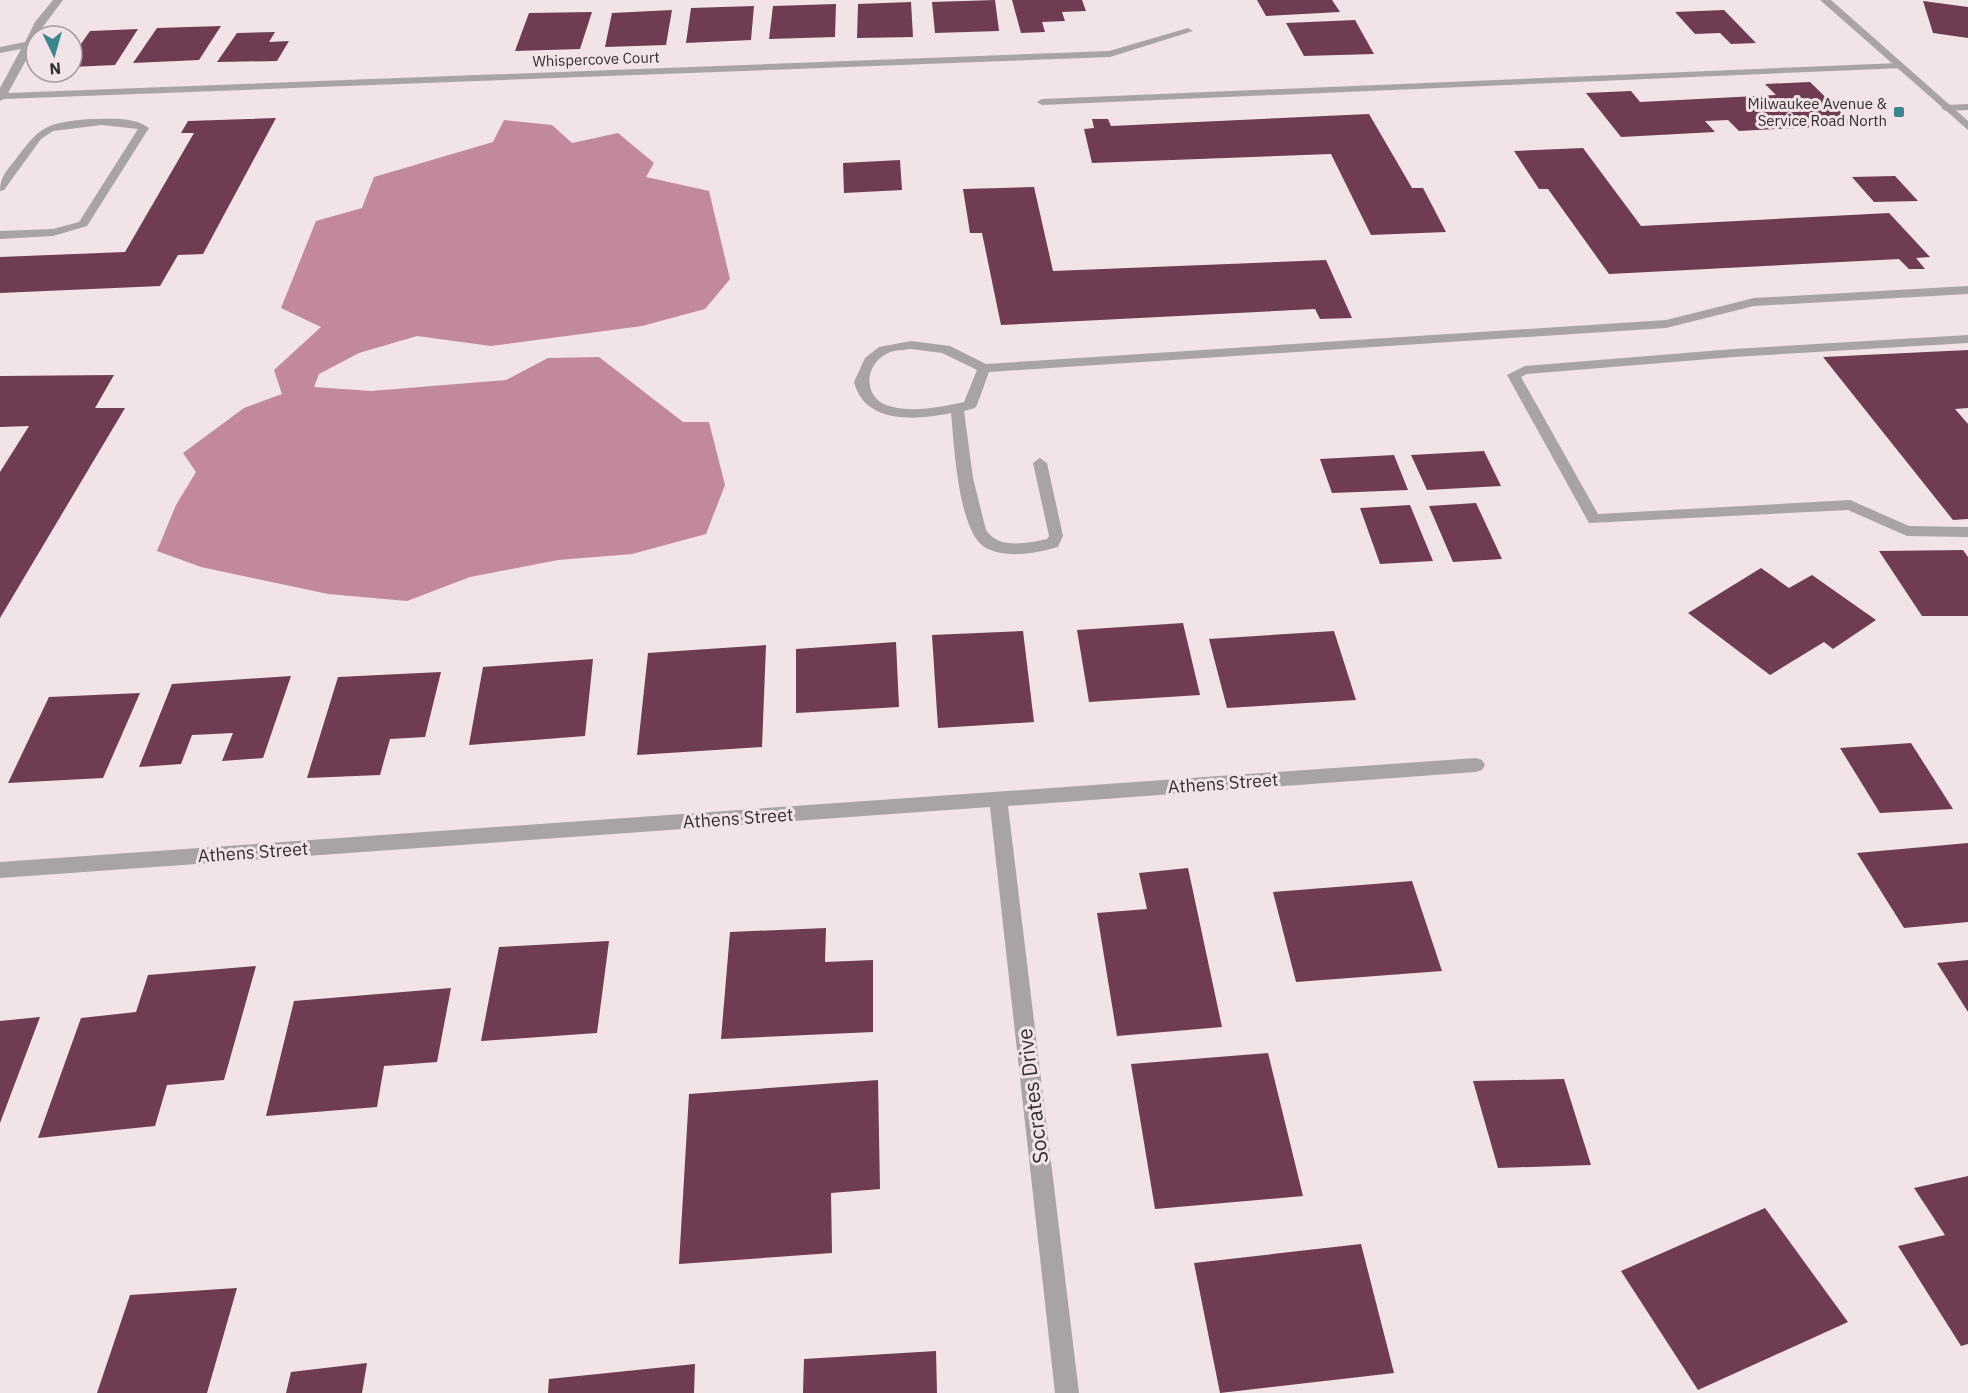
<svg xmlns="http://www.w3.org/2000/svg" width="1968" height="1393" viewBox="0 0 1968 1393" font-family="'IBM Plex Sans',sans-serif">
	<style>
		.water { fill: #c2889e }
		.building { fill: #6f3c52 }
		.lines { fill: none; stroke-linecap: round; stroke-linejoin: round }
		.service { fill: #a9a3a5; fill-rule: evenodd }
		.minor { fill: #a9a3a5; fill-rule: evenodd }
		.tertiary { fill: #a9a3a5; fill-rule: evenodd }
		.poi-dot { fill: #3d858c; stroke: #f1e3e8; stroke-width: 2 }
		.labels { text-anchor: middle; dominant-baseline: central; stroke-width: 6; stroke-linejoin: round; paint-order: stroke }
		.far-street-label { font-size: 15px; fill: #342e30; stroke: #f1e3e8 }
		.far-poi-label { font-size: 15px; fill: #342e30; stroke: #f1e3e8; text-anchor: end }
		.street-label { font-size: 18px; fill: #342e30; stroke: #f1e3e8 }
		.near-street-label { font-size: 21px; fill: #342e30; stroke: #f1e3e8 }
	</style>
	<rect width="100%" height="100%" fill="#f1e3e8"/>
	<polygon class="water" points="504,120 552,125 572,143 618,133 654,163 646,177 709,191 730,279 705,309 642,326 491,346 417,336 359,353 319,374 314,387 371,391 506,380 548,358 599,357 683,422 709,422 725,485 706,534 632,554 558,560 470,577 407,601 328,594 201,567 157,551 176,505 196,472 183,453 244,408 282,394 274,370 321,327 281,308 316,221 362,208 374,177 493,142"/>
	<g class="building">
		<polygon points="995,0 999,31 935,33 932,2"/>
		<polygon points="1012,0 1082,0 1086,11 1062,12 1065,21 1042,22 1045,32 1021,33"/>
		<polygon points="1257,0 1332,0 1340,12 1266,16"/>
		<polygon points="1923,1 1968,7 1968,38 1933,33"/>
		<polygon points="911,2 913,37 857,38 858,4"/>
		<polygon points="836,4 835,37 769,39 773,6"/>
		<polygon points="754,6 751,40 686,43 691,8"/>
		<polygon points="672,10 666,45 605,47 612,13"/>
		<polygon points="1724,10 1756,43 1731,44 1720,33 1695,34 1675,12"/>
		<polygon points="592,12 580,49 515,51 529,13"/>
		<polygon points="1355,20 1374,54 1304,56 1286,23"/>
		<polygon points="221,26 199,60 133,63 157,28"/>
		<polygon points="138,29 115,65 72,67 72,57 90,31"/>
		<polygon points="275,32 269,42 289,41 277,61 217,62 237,33"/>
		<polygon points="1810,82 1854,125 1739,131 1728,120 1705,121 1715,132 1621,137 1586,93 1631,91 1640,102 1776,95 1765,84"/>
		<polygon points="1369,114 1412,188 1423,188 1446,232 1371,235 1331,154 1092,163 1084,129 1094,128 1092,119 1108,119 1111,126"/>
		<polygon points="276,118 203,254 178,255 160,286 0,293 0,257 125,252 194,133 181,133 188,121"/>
		<polygon points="1583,148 1641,226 1889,213 1930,257 1916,258 1925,269 1909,269 1899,259 1609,274 1548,189 1539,189 1514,151"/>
		<polygon points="900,160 902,190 844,193 843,163"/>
		<polygon points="1895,176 1918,201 1874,202 1852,177"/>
		<polygon points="1034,187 1053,271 1326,260 1352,318 1320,319 1315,309 1001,325 982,233 970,233 963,189"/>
		<polygon points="1968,350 1968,408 1955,409 1968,424 1968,519 1953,520 1823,357"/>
		<polygon points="114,375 95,408 125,408 0,618 0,472 29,426 0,427 0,376"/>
		<polygon points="1484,451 1501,486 1427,490 1411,455"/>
		<polygon points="1394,455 1408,490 1332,493 1320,459"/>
		<polygon points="1476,503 1502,559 1453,562 1429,506"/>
		<polygon points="1410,505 1433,561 1380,564 1360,508"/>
		<polygon points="1963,550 1968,557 1968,616 1922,616 1879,551"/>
		<polygon points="1761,568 1789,588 1812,575 1876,620 1833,649 1824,642 1770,675 1688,613"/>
		<polygon points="1183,623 1200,695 1089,702 1077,630"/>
		<polygon points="1023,631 1034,722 938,728 932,635"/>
		<polygon points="1334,631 1356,700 1227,708 1209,639"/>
		<polygon points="896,642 899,707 796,713 796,649"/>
		<polygon points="766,645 762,747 637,755 648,653"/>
		<polygon points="593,659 585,736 469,745 483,667"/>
		<polygon points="441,672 425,737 390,739 380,775 307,778 338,677"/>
		<polygon points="291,676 263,758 222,761 233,733 192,735 181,764 139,767 172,684"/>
		<polygon points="140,693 103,778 8,783 49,697"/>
		<polygon points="1911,743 1953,809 1880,813 1840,748"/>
		<polygon points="1968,843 1968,922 1904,928 1857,853"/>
		<polygon points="1188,868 1222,1027 1117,1036 1097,913 1147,909 1139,873"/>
		<polygon points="1412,881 1442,971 1296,982 1273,892"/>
		<polygon points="826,928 825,962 873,960 873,1032 721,1039 730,932"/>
		<polygon points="609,941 597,1033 481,1041 499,947"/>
		<polygon points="1968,960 1968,1012 1937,963"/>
		<polygon points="256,966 224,1080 167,1085 155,1126 38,1138 81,1018 136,1012 148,975"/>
		<polygon points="451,988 437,1062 384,1066 377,1107 266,1116 294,1001"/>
		<polygon points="40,1017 0,1123 0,1021"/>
		<polygon points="1268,1053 1303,1196 1155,1209 1131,1064"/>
		<polygon points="1564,1079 1591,1165 1498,1168 1473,1081"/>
		<polygon points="878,1080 880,1189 831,1193 832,1253 679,1264 689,1094"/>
		<polygon points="1968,1176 1968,1344 1961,1346 1898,1246 1945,1235 1914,1188"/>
		<polygon points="1765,1208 1848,1322 1698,1390 1621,1271"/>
		<polygon points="1361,1244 1394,1373 1220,1393 1194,1263"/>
		<polygon points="237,1288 207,1393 97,1393 130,1295"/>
		<polygon points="936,1351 937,1393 803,1393 804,1359"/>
		<polygon points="367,1363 362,1393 286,1393 291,1372"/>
		<polygon points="695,1364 694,1393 548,1393 549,1379"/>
	</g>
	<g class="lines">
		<g class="service">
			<polygon points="1899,63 1903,64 1903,68 1042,105 1037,102 1042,99"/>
			<polygon points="1968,104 1968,110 1946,111 1941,108 1946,105"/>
			<path d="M89,119C108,119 134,116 149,128L87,226L53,236L0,239V231L53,229L79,222L138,129L102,125L53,131L41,139L4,190L0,191C0,177 7,170 16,159C41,125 47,123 89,119Z"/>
			<path d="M1968,286V294L1754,306L1666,328L989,372L977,405L975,408L964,411L973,478L986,530C999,550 1027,543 1047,539L1049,536L1033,463L1040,458L1047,463L1063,536L1058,547C1037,553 1007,559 986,548C958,534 954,442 951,413C917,420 865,425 854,382L865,358L879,347L911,341L950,346L986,364L1666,320L1754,298ZM911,349L942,353L977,370L964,402C941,407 913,413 889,406C863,398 863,365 888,353C894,350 904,350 911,349Z"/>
			<polygon points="1968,335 1968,343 1734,357 1527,374 1521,377 1598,514 1850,500 1909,526 1968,527 1968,537 1907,536 1848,510 1589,523 1507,375 1525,366 1734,349"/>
		</g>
		<g class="minor">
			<polygon points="53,0 63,0 36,36 35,44 8,93 1109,51 1188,28 1193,31 1110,57 4,99 0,101 0,88 21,49 0,53 0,47 25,42 35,22"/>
			<polygon points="1476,758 1482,760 1485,765 1482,770 1476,772 1008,806 1079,1393 1055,1393 990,807 0,878 0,862"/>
		</g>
		<polygon class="tertiary" points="1820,0 1831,0 1968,121 1968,130"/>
	</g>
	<rect class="poi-dot" x="1893" y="106" width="12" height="12" rx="3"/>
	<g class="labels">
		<g class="far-street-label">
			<text transform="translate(596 59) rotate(-2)">Whispercove Court</text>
		</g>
		<g class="far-poi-label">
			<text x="1887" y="103">Milwaukee Avenue &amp;<tspan x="1887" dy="17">Service Road North</tspan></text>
		</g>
		<g class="street-label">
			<text transform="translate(1223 783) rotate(-4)">Athens Street</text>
			<text transform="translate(738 818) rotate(-4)">Athens Street</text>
			<text transform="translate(253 852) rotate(-4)">Athens Street</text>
		</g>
		<g class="near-street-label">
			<text transform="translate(1032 1096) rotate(-97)">Socrates Drive</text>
		</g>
	</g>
	<g transform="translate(54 54) rotate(175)"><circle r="28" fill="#f1e3e8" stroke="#a59b9e" stroke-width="1.5"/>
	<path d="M0-4.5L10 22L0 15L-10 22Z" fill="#3d858c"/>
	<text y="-9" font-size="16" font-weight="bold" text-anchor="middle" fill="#342e30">N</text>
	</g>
</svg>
